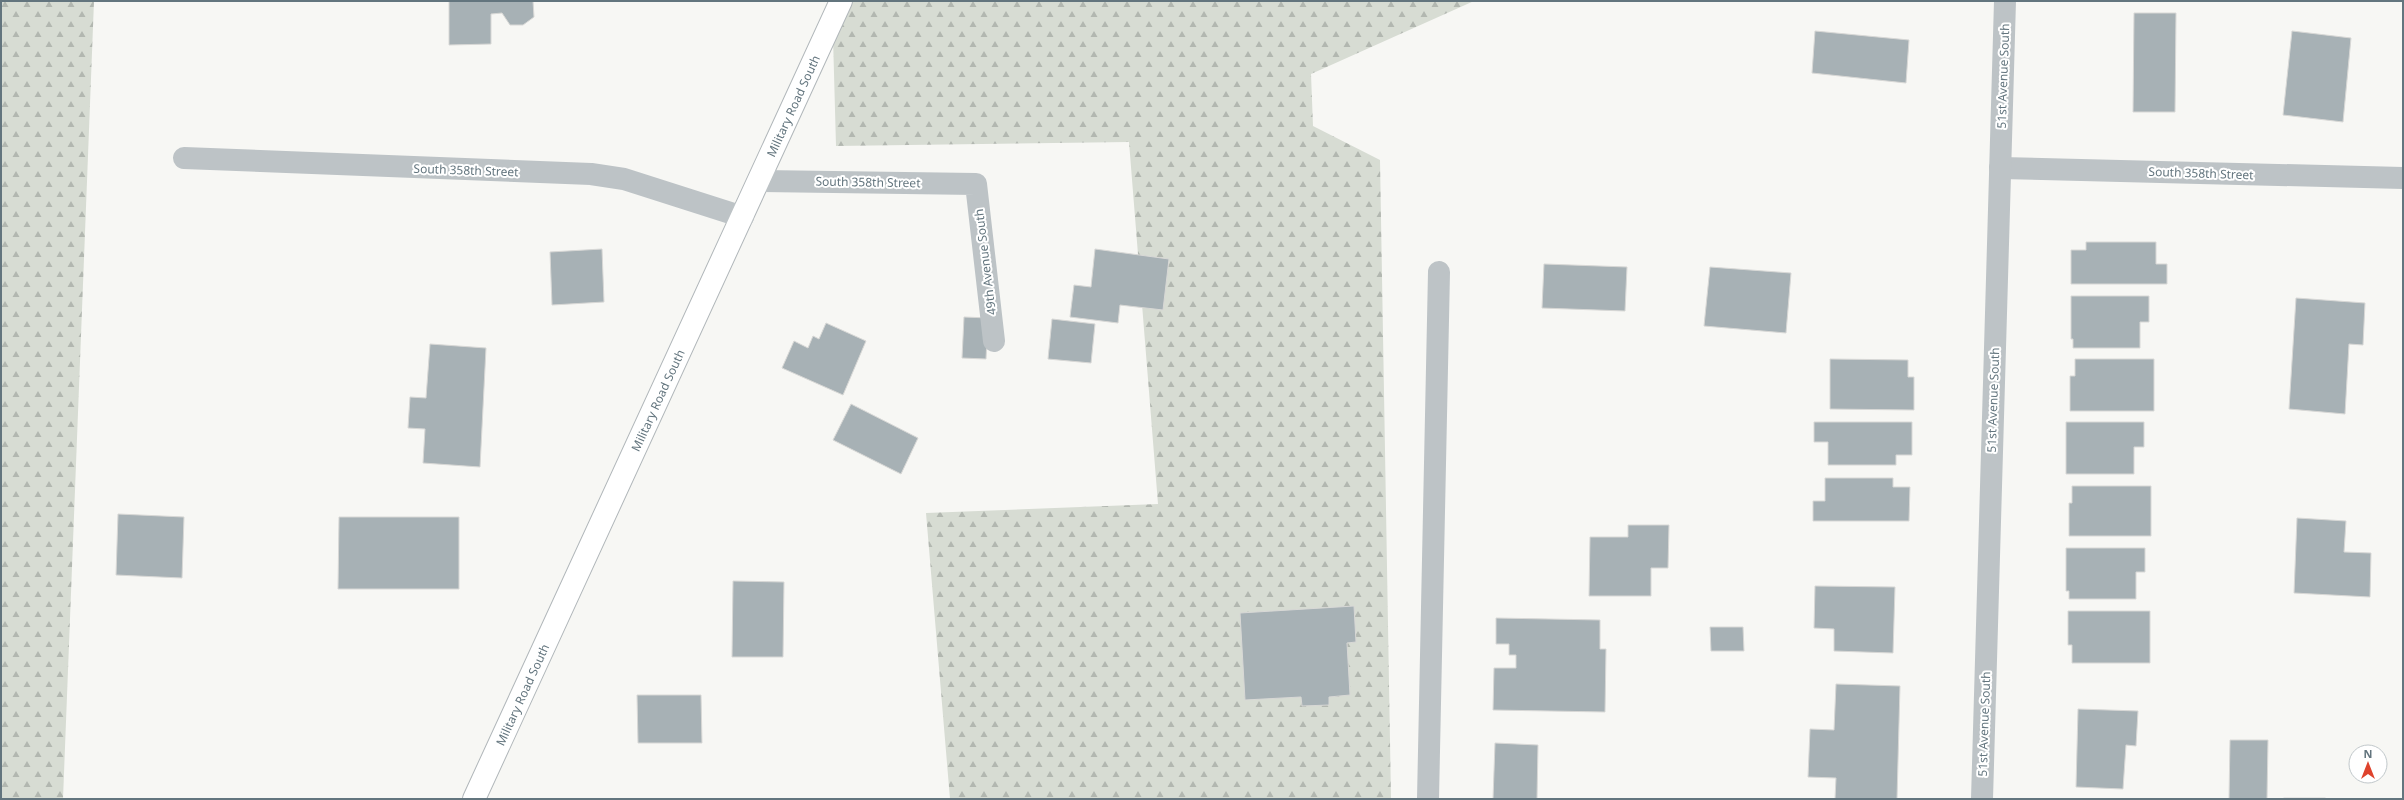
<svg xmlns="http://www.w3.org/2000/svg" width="2404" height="800" viewBox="0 0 2404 800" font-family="'Noto Sans',sans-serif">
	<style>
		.forest { fill: url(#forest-firs) }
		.building { fill: #a7b1b5; stroke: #d8d8d6 }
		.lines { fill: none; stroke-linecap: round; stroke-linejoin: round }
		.major-casing { stroke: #b1b7ba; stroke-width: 24 }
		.minor { stroke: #bdc3c6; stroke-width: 22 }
		.major { stroke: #fff; stroke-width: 22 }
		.labels { text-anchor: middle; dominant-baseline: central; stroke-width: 4; stroke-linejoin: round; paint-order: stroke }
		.street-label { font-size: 12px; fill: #63757e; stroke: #fff }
	</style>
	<defs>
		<pattern id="forest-firs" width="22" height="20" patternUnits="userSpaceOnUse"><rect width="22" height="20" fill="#d7dcd3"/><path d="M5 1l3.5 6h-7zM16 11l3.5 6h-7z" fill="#b2b7b0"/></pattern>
	</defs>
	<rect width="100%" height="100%" fill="#f7f7f4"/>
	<g class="forest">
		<polygon points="1,1 94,1 63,799 1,799"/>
		<polygon points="832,1 1474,1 1311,74 1313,126 1380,160 1391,799 950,799 926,513 1158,504 1129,142 836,146"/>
	</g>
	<g class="building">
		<polygon points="449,1 533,1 534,17 523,25 510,25 502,13 491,14 491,44 449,45"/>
		<polygon points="2134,13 2176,13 2175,112 2133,112"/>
		<polygon points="1815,31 1909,40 1906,83 1812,73"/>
		<polygon points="2292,31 2351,38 2343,122 2283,115"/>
		<polygon points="2086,242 2156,242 2156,264 2167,264 2167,284 2071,284 2071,250 2086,250"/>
		<polygon points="602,249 604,302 552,305 550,252"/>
		<polygon points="1095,249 1169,259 1163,310 1120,305 1118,323 1070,317 1074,285 1091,287"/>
		<polygon points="1544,264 1627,267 1625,311 1542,308"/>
		<polygon points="1710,267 1791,273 1786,333 1704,326"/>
		<polygon points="2071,296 2149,296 2149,322 2140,322 2140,348 2073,348 2073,339 2071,339"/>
		<polygon points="2296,298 2365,303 2363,345 2349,344 2345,414 2289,409"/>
		<polygon points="964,317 988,318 986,359 962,358"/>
		<polygon points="1052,319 1095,324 1091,363 1048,359"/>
		<polygon points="826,323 866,341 843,395 782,368 794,341 808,348 813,336 819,339"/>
		<polygon points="430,344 486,348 480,467 423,463 425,429 408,428 410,397 426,398"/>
		<polygon points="1830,359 1908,360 1908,377 1914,377 1914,410 1830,409"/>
		<polygon points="2075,359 2154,359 2154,411 2070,411 2070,376 2075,376"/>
		<polygon points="851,404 918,438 901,474 833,440"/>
		<polygon points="1814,422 1912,422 1912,455 1896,455 1896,465 1828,465 1828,442 1814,442"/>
		<polygon points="2066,422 2144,422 2144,447 2134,447 2134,474 2066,474"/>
		<polygon points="1825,478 1893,478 1893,487 1910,487 1909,521 1813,521 1813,501 1825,501"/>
		<polygon points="2072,486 2151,486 2151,536 2069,536 2069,503 2072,503"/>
		<polygon points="118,514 184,517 182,578 116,575"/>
		<polygon points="339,517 459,517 459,589 338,589"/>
		<polygon points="2297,518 2346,521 2344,552 2371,553 2370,597 2294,593"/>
		<polygon points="1628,525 1669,525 1668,568 1651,568 1651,596 1589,596 1590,537 1628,537"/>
		<polygon points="2066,548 2145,548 2145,572 2136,572 2136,599 2069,599 2069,591 2066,591"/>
		<polygon points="733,581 784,582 783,657 732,657"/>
		<polygon points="1815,586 1895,587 1893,653 1834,651 1834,629 1814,628"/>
		<polygon points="1354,606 1356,642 1347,643 1350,695 1329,697 1329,705 1302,706 1301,697 1245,700 1240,613"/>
		<polygon points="2068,611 2150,611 2150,663 2072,663 2072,645 2068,645"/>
		<polygon points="1496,618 1600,620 1600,649 1606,649 1605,712 1493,710 1494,668 1516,668 1516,655 1509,655 1509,644 1496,644"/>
		<polygon points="1710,627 1743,627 1744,651 1711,651"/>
		<polygon points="1836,684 1900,686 1897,799 1835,799 1836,778 1808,777 1810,729 1834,730"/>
		<polygon points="637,695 701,695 702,743 638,743"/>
		<polygon points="2078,709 2138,711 2136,746 2126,745 2123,789 2076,787"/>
		<polygon points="2230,740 2268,740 2267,799 2229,799"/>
		<polygon points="1495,743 1538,745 1537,799 1493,799"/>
		<rect x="2284" y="798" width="41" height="1"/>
	</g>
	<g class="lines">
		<g class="major-casing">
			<g id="major">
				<path id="s1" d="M474,799L841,1"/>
			</g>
		</g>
		<g class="minor">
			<polyline points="184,158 591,174 624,179 743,217"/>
			<polyline points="2000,168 2403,178"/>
			<polyline points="759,181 976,184 994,341"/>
			<polyline points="1428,799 1439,272"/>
			<polyline points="1982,799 2005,1"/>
		</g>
		<use href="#major" class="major"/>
	</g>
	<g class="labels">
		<g class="street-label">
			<text transform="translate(2003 76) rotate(-88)">51st Avenue South</text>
			<text stroke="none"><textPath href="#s1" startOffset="763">Military Road South</textPath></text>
			<text transform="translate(466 170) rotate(2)">South 358th Street</text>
			<text transform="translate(2201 173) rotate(2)">South 358th Street</text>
			<text transform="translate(868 182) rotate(1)">South 358th Street</text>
			<text transform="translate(985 262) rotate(-97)">49th Avenue South</text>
			<text stroke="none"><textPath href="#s1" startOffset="439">Military Road South</textPath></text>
			<text transform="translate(1993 400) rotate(-88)">51st Avenue South</text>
			<text stroke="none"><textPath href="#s1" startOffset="115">Military Road South</textPath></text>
			<text transform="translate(1984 724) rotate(-88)">51st Avenue South</text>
		</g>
	</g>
	<rect width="2404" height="800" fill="none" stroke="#63757e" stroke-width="4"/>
	<g transform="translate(2368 764)"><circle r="19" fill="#ffffff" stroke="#c1c8cb"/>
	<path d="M0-3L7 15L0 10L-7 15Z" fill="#de432d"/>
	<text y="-6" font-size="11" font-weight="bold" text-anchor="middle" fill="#63757e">N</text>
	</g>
</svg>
